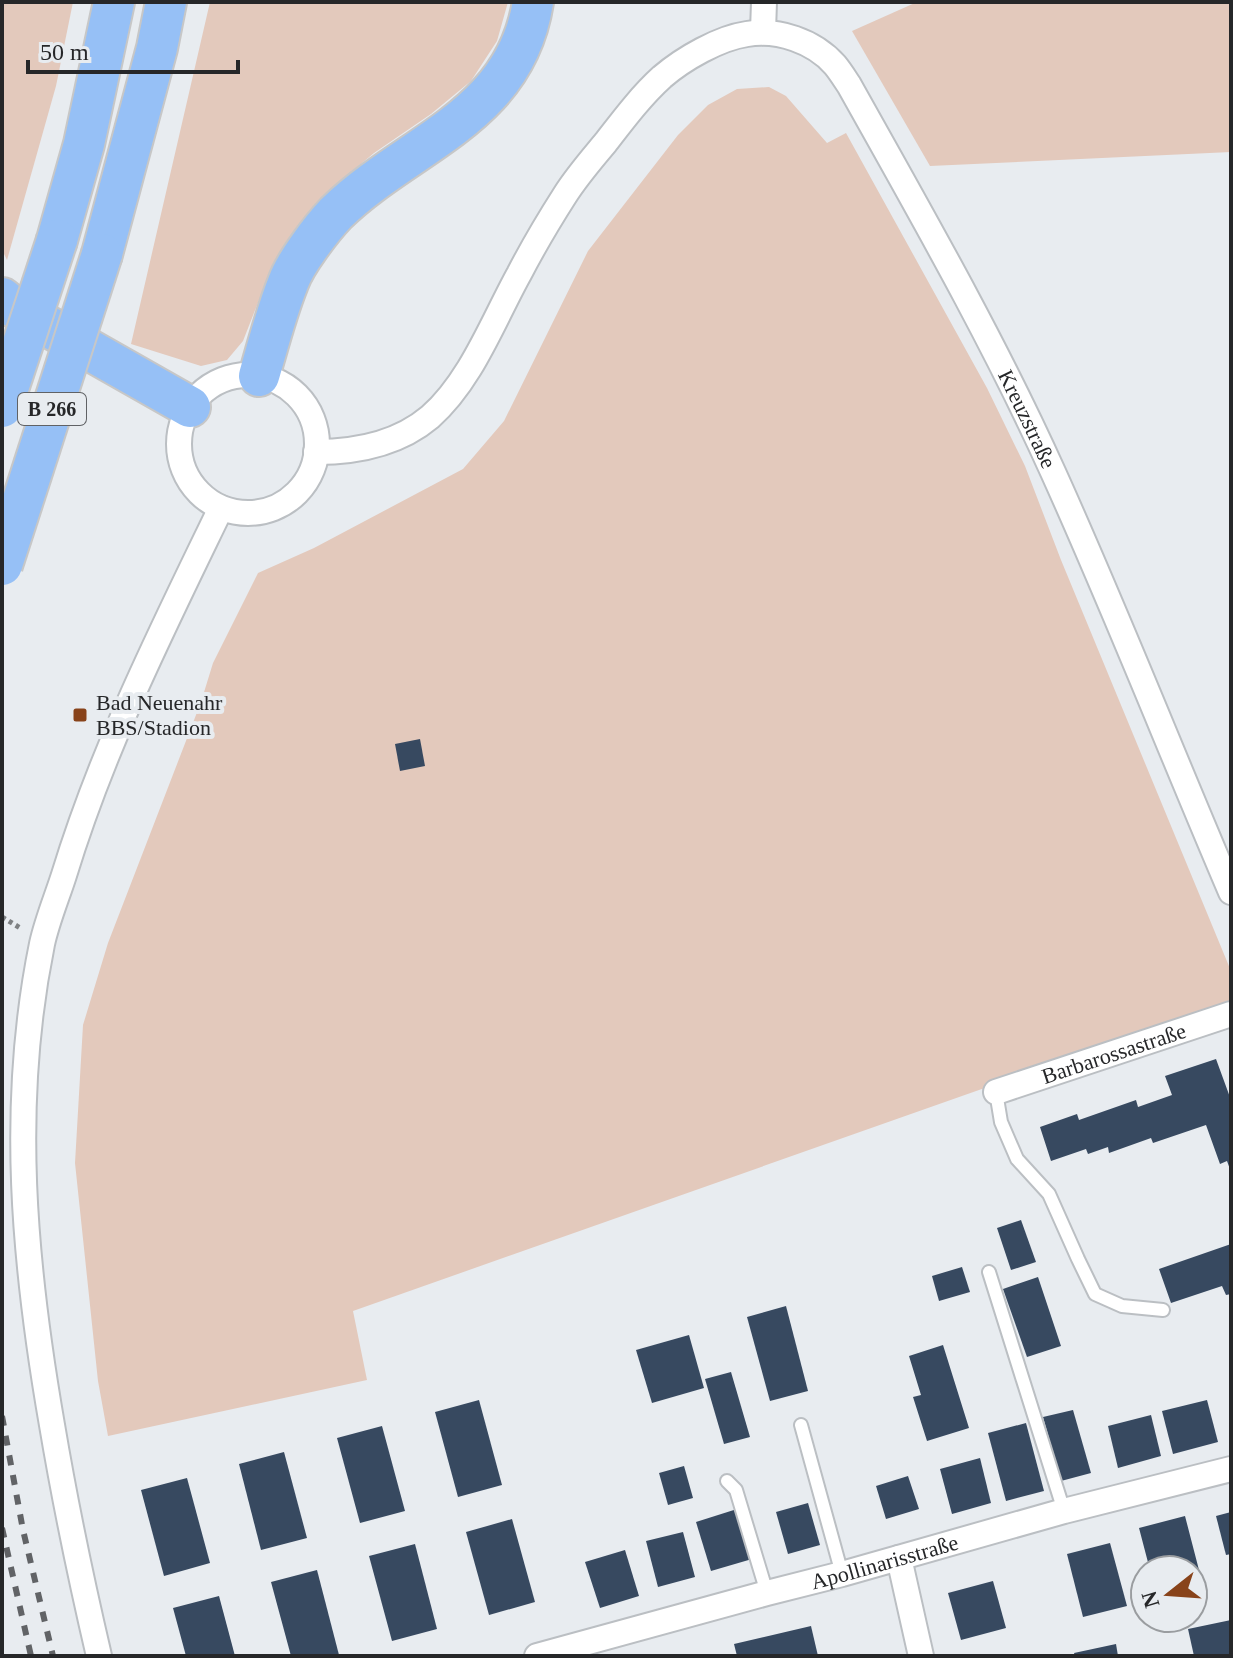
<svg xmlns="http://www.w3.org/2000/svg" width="1233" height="1658" viewBox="0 0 1233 1658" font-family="'Times New Roman',serif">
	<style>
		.green { fill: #e3c9bc }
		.building { fill: #374960 }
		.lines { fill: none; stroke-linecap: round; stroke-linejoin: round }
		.service-casing { stroke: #bbbfc3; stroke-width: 16 }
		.minor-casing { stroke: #bbbfc3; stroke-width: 28 }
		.trunk-casing { stroke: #c7c7c7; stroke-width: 44 }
		.path { stroke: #7e8183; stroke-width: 5; stroke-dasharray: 4 4; stroke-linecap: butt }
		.service { stroke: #fff; stroke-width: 12 }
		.minor { stroke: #fff; stroke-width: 24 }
		.trunk { stroke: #96c0f6; stroke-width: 40 }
		.rail { stroke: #616366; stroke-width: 6; stroke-dasharray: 10 10; stroke-linecap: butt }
		.trunk-bridge-casing { stroke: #c7c7c7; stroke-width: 44; stroke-linecap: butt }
		.trunk-bridge { stroke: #96c0f6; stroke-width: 40 }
		.poi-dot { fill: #88431a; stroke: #e8ecf0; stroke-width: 3 }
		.labels { text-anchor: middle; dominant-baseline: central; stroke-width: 8; stroke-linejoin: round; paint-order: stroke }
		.shield { fill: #e8ecf0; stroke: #606265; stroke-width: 2 }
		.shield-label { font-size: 20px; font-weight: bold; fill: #262729 }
		.street-label { font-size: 22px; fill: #262729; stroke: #e8ecf0 }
		.poi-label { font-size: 22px; fill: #262729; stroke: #e8ecf0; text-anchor: start }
	</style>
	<rect width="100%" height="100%" fill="#e8ecf0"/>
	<g class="green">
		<polygon points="2,2 73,2 56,86 7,260 2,250"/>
		<polygon points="210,2 508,2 497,41 471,81 431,114 374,153 324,195 274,262 243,341 227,360 201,366 131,344"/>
		<polygon points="917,2 1231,2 1231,152 930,166 852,31"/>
		<polygon points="769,87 786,96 827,143 846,133 987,388 1025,466 1061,560 1231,971 1231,1001 353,1311 367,1380 108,1436 98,1381 75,1163 83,1025 108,943 201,702 213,663 258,573 314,548 463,469 504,421 588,251 678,135 708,105 737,89"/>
	</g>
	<g class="building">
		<polygon points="420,739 425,766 400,771 395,744"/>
		<polygon points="1216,1059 1231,1100 1231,1172 1227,1161 1220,1164 1206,1125 1153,1143 1151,1138 1109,1153 1108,1147 1088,1154 1086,1149 1051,1161 1040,1127 1077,1114 1079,1120 1136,1100 1138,1107 1172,1095 1165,1076"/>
		<polygon points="1021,1220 1036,1262 1011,1270 997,1228"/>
		<polygon points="1231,1244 1231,1294 1226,1295 1222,1286 1171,1303 1159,1269"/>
		<polygon points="962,1267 970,1292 939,1301 932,1276"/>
		<polygon points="1038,1277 1061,1346 1027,1357 1003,1289"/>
		<polygon points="786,1306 808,1391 770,1401 747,1317"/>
		<polygon points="689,1335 704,1388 652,1403 636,1350"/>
		<polygon points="943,1345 969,1428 927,1441 913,1397 921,1395 909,1356"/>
		<polygon points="731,1372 750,1437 724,1444 705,1379"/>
		<polygon points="479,1400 502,1485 458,1497 435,1412"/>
		<polygon points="1207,1400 1218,1442 1173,1454 1162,1411"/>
		<polygon points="1073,1410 1091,1473 1061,1481 1043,1417"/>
		<polygon points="1151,1415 1161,1456 1118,1468 1108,1426"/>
		<polygon points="1026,1423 1044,1491 1006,1501 988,1433"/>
		<polygon points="382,1426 405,1511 360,1523 337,1438"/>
		<polygon points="284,1452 307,1538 261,1550 239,1464"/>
		<polygon points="980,1458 991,1503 952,1514 940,1469"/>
		<polygon points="684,1466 693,1498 668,1505 659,1473"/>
		<polygon points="908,1476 919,1509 886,1519 876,1486"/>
		<polygon points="187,1478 210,1563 164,1576 141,1490"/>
		<polygon points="808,1503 820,1545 788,1554 776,1512"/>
		<polygon points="737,1509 752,1559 711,1571 696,1522"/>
		<polygon points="1231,1512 1231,1554 1226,1555 1216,1516"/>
		<polygon points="1185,1516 1199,1570 1193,1572 1193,1570 1150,1570 1139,1528"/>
		<polygon points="512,1519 535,1602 489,1615 466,1532"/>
		<polygon points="683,1532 695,1577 658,1587 646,1541"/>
		<polygon points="1110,1543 1127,1606 1083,1617 1067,1554"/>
		<polygon points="415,1544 437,1629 392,1641 369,1556"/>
		<polygon points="625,1550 639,1596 600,1608 585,1562"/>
		<polygon points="317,1570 339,1655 291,1656 271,1582"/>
		<polygon points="993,1581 1006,1628 961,1640 948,1593"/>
		<polygon points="219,1596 235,1656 186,1656 173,1608"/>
		<polygon points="1231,1620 1231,1656 1194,1656 1188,1629"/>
		<polygon points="811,1626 818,1656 737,1656 734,1644"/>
		<polygon points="1116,1644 1118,1656 1075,1656 1074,1653"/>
	</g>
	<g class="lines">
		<g class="service-casing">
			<g id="service">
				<polyline points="996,1092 1001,1122 1017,1159 1049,1194 1078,1259 1095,1294 1122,1306 1163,1310"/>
				<polyline points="989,1272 1064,1511"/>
				<polyline points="801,1425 842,1574"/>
				<polyline points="727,1481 736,1490 767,1593"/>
			</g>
		</g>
		<g class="minor-casing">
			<g id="minor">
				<polyline points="763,31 764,2"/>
				<circle cx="248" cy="444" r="69"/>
				<path id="s1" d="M316,452C357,452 398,444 430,417C471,381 493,321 519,274C533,247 549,220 565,195C577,176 592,159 606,142C623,120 641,96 662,77C683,59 719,38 747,34C778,29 814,41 835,65C840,71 845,79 849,85C920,212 993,339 1053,472C1116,611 1171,752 1231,892"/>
				<path id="s2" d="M996,1092L1231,1014"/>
				<polyline points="899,1558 921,1656"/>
				<path d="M99,1656C81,1579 65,1502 52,1425C24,1264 9,1105 42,944C47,921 57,897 64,875C103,747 163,628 221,508"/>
				<path id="s3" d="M537,1656L767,1593L842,1574L1064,1511L1231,1469"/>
			</g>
		</g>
		<g class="trunk-casing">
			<g id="trunk">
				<polyline points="57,240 84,144 114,2"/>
				<polyline points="102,254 157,48 166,2"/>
				<polyline points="2,298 12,306 190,407"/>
				<path d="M259,376C268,345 276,313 288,283C295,263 321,229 336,213C409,142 515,118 533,2"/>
			</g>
		</g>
		<polyline class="path" points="2,917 22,929"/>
		<use href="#service" class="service"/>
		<use href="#minor" class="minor"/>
		<use href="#trunk" class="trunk"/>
		<g class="rail">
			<polyline points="2,1416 23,1530 53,1656"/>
			<polyline points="2,1528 31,1656"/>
		</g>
		<g class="trunk-bridge-casing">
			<g id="trunk-bridge">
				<polyline points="2,407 57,240"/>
				<polyline points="2,565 102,254"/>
			</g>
		</g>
		<use href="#trunk-bridge" class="trunk-bridge"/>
	</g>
	<rect class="poi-dot" x="72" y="707" width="16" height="16" rx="4"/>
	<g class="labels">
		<rect class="shield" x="18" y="393" width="68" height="32" rx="6"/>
		<g class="shield-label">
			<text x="52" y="409">B 266</text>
		</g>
		<g class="street-label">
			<text stroke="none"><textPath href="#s1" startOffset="1132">Kreuzstraße</textPath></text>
			<text stroke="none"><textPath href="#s2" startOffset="124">Barbarossastraße</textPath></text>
			<text stroke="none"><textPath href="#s3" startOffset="360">Apollinarisstraße</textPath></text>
		</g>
		<g class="poi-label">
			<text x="96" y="702">Bad Neuenahr<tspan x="96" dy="25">BBS/Stadion</tspan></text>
		</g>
	</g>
	<rect width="1233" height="1658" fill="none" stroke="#262729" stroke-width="8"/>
	<g transform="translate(1169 1594) rotate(253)"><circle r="38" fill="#e8ecf0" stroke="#9a9da0" stroke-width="2"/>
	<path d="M0-6L14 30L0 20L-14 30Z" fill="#88431a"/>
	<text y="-12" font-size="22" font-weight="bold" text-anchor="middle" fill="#262729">N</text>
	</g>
	<path d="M28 60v12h210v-12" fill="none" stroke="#262729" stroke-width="4"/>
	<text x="40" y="60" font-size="24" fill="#262729" stroke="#e8ecf0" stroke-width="6" paint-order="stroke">50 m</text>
</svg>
